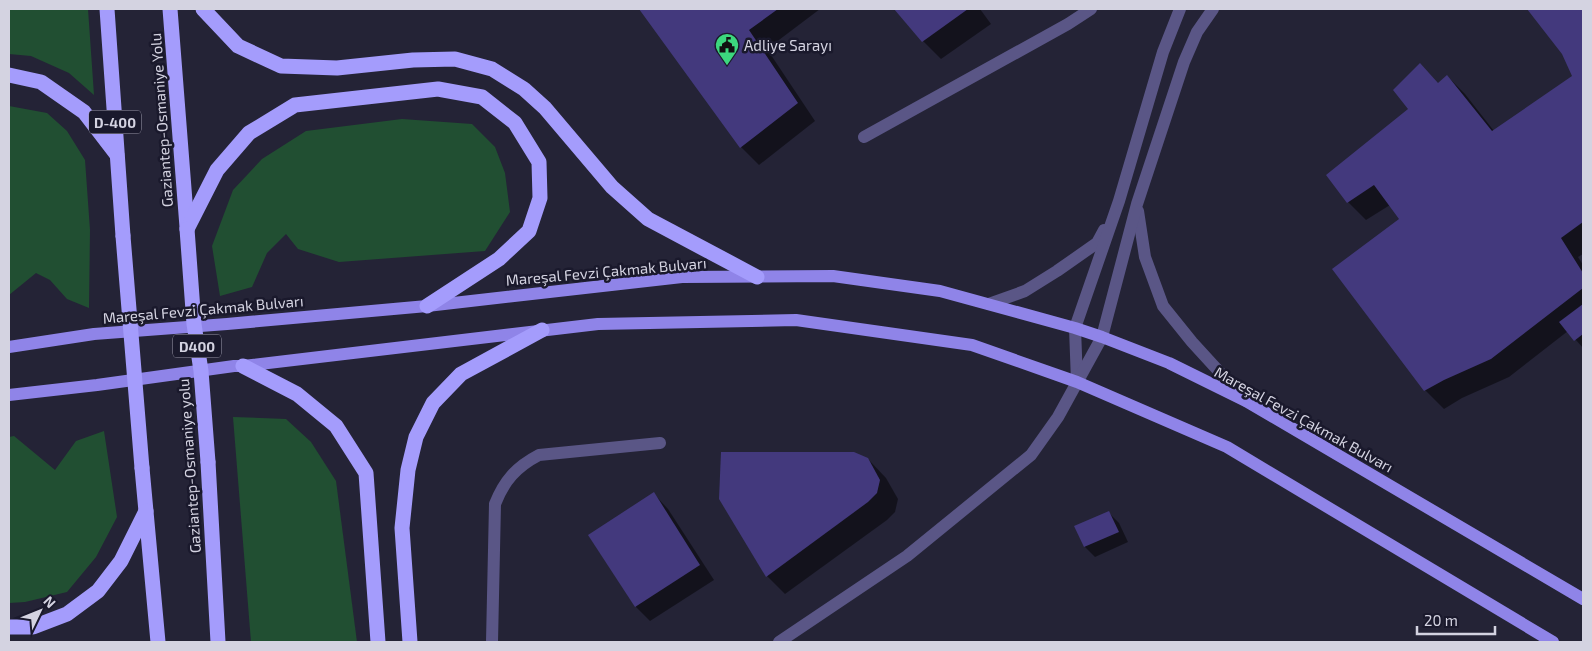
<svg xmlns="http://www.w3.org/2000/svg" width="1592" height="651" viewBox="0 0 1592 651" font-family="'Exo 2',sans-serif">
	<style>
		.green { fill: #214f32 }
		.shadow { fill: #0007 }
		.building { fill: #43397d }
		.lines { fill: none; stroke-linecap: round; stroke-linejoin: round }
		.minor { stroke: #5a5686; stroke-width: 12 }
		.major { stroke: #8f84e8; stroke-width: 12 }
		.highway { stroke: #a49cfc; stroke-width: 15 }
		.highway-bridge { stroke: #a49cfc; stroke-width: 15 }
		.labels { text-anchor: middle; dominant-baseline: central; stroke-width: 5; stroke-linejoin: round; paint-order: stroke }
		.shield { fill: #1a192c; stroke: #9c9bab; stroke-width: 1 }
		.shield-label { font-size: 14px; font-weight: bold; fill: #d4d3e1 }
		.poi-label { font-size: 15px; fill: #d4d3e1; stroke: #1a192c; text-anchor: start }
		.street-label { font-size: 15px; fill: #d4d3e1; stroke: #1a192c }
	</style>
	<rect width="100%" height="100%" fill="#242336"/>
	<g class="green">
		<polygon points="9,9 88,9 94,95 69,73 31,56 9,54"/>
		<polygon points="9,106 47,113 67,131 85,160 90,230 89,308 67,299 50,280 36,273 9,295"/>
		<polygon points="402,119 472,124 495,147 505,173 510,212 485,251 339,262 298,249 286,234 267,253 252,287 220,296 212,246 233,190 262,159 306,131"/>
		<polygon points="233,417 286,419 311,442 336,481 357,642 251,642"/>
		<polygon points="104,431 117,517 96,557 67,592 25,602 9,603 9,437 14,436 55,470 76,441"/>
	</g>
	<g class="shadow">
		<polygon points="641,9 820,9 767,49 815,121 759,165 741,147"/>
		<polygon points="896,9 980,9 991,24 941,59 923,41"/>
		<polygon points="1529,9 1583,9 1583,254 1578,257 1583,265 1583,348 1568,331 1509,377 1462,398 1444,409 1425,390 1333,269 1401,219 1390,205 1366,220 1348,202 1439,84 1447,76 1465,94 1494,131 1574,77 1563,53"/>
		<polygon points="868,459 886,478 898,499 895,512 887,520 785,594 767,576"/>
		<polygon points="654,494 668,509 714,580 650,621 636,607"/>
		<polygon points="1109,513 1119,523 1128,542 1095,557 1085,547 1076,527"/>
	</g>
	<g class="building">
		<polygon points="639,9 778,9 749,30 798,103 740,148"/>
		<polygon points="894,9 968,9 922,42"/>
		<polygon points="1527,9 1583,9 1583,222 1561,238 1583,273 1583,288 1491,359 1444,380 1424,391 1332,269 1399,219 1374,185 1347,203 1326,175 1408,109 1393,90 1420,63 1438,83 1447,75 1492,131 1572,76 1562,54"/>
		<polygon points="1583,304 1583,334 1574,341 1559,322"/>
		<polygon points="721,452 854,452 868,458 880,480 877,493 868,502 766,577 719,499"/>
		<polygon points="654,492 700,565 635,607 588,535"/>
		<polygon points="1109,511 1119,532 1084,547 1074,526"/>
	</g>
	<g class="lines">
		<g class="minor">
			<polyline points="864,137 1068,24 1091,9"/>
			<polyline points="1138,211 1145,257 1163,306 1192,342 1246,401"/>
			<polyline points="989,304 1025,291 1057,271 1097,243 1104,230"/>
			<polyline points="1077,382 1075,328 1119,201 1163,52 1180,9"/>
			<path d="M492,642L495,504C504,481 516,467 539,455L660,443"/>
			<polyline points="779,642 907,556 1031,455 1058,417 1102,337 1137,204 1184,62 1197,32 1213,9"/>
		</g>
		<g class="major">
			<polyline points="9,347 94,334 227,324 427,306 682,277 833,276 940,291 1075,328 1102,337 1169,363 1246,401 1583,599"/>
			<polyline points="9,395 97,385 234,366 243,366 598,324 796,320 972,345 1077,382 1227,447 1553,642"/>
		</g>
		<g class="highway">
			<polyline points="107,9 123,236"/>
			<polyline points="170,9 187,227"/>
			<polyline points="203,9 238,46 281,66 337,68 413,60 455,59 492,69 524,89 545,108 612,187 648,219 757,277"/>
			<polyline points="9,75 41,82 84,112 117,155"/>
			<polyline points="187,229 217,170 249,133 295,105 438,89 482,97 515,123 539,162 540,198 529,231 499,259 427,306"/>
			<polyline points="243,366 297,394 336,426 366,473 378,642"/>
			<polyline points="208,462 218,642"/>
			<polyline points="142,468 158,642"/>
			<polyline points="9,627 33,627 67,614 98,591 121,561 146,511"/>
			<polyline points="410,642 402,528 408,470 416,437 433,403 461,374 542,330"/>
		</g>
		<g class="highway-bridge">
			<polyline points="187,229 194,324 201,371 208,462"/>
			<polyline points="123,236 142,468"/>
		</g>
	</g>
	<defs>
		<g id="civic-pin" transform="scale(1.25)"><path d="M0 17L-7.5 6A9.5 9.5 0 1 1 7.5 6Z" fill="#3cd77e" stroke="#1a192c"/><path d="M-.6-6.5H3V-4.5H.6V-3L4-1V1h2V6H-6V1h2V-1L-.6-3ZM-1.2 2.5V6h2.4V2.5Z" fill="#111"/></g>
	</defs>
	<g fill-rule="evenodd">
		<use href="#civic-pin" x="727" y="45"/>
	</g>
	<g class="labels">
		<g class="shield">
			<rect x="89" y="110.5" width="52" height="23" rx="4"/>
			<rect x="173" y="334.5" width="48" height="23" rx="4"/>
		</g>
		<g class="shield-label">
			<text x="115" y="122">D-400</text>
			<text x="197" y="346">D400</text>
		</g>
		<g class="poi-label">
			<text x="744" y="45">Adliye Sarayı</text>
		</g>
		<g class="street-label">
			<text transform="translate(161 120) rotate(-94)">Gaziantep-Osmaniye Yolu</text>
			<text transform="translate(606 271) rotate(-5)">Mareşal Fevzi Çakmak Bulvarı</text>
			<text transform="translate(203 309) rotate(-5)">Mareşal Fevzi Çakmak Bulvarı</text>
			<text transform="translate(1304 419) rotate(29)">Mareşal Fevzi Çakmak Bulvarı</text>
			<text transform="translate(189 466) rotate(-94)">Gaziantep-Osmaniye yolu</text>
		</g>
	</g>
	<rect width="1592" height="651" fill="none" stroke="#d4d3e1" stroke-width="20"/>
	<g transform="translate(40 611) rotate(47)" stroke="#1a192c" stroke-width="4" paint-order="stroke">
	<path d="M0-4L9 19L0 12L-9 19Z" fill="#d4d3e1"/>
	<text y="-8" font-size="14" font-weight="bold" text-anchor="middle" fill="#d4d3e1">N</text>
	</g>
	<path d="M1417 626v8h78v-8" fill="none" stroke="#d4d3e1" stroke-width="2.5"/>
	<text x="1424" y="626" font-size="15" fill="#d4d3e1" stroke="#1a192c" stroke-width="4" paint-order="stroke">20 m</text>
</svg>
